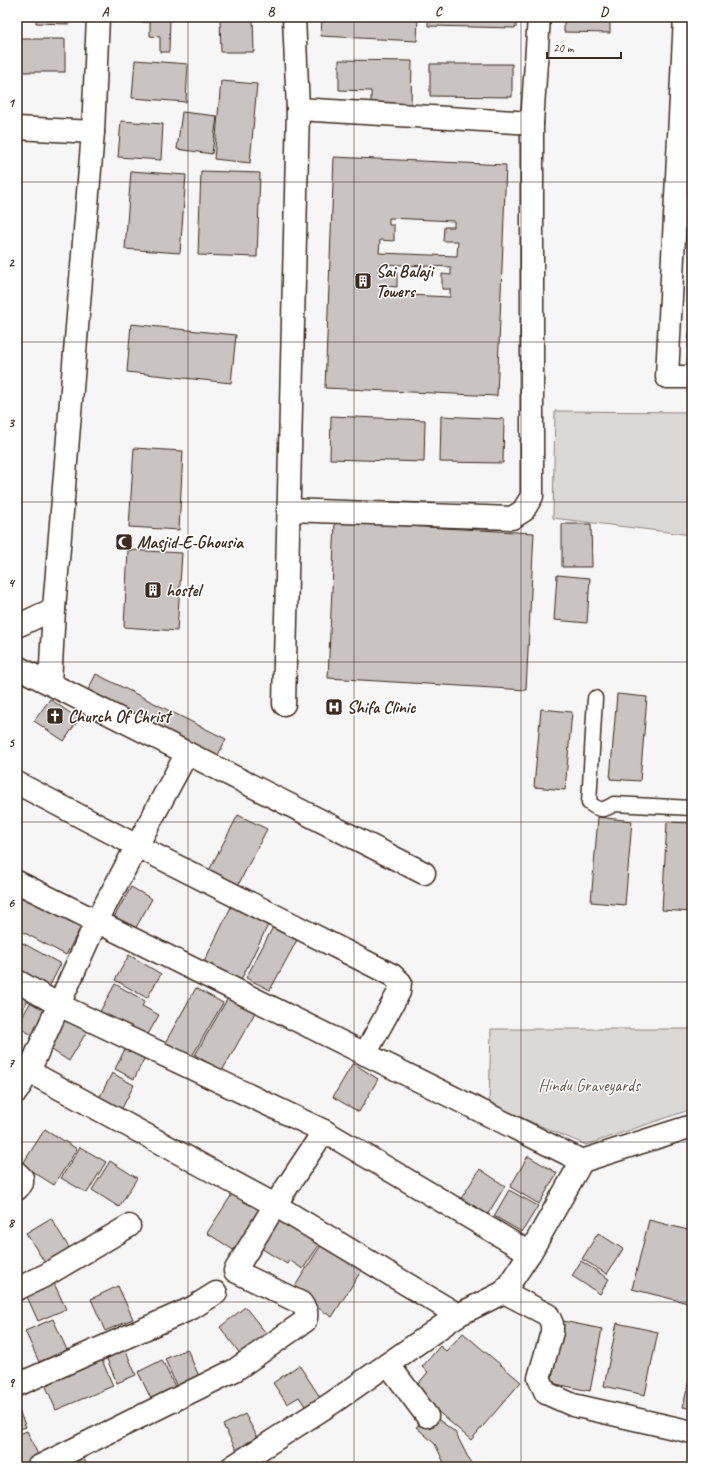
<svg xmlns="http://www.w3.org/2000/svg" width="709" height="1484" viewBox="0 0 709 1484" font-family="Caveat,sans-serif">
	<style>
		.green { fill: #dbd9d6; stroke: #8b827a }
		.building { fill: #c9c3c1; stroke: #3b2a1e; fill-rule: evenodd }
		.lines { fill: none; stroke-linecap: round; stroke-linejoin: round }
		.service-casing { stroke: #3b2a1e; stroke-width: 17 }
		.minor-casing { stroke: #3b2a1e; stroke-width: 25 }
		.service { stroke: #fff; stroke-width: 14 }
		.minor { stroke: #fff; stroke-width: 22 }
		.grid { fill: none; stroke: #3b2a1e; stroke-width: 1; stroke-opacity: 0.55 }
		.labels { text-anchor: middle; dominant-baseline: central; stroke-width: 3; stroke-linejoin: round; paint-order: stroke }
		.poi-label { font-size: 17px; font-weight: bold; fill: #3b2a1e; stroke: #fff; text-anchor: start }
		.park-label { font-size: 17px; fill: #63564c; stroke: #fff }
		.neatline { fill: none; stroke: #3b2a1e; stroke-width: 1.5 }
		.grid-label { font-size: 13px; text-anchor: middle; font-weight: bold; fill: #3b2a1e }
	</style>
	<rect width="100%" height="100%" fill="#f7f6f6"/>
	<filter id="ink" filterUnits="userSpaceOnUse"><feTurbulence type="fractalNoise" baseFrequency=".025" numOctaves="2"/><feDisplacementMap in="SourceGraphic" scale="8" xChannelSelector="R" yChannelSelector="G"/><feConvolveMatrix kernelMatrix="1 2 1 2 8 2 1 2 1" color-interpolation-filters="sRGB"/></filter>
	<g filter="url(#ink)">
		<g class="green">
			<polygon points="555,411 692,412 692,535 553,518"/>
			<polygon points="491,1029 692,1029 692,1109 586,1145 489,1104"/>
		</g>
		<g class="building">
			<polygon points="36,17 69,17 69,24 36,23"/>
			<polygon points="136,17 170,17 169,52 160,52 160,37 150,36 150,22 136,22"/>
			<polygon points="220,17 253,17 254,52 221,52"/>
			<polygon points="322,17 418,17 417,41 321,36"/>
			<polygon points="428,17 516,17 516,28 428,26"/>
			<polygon points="564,19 610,19 610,33 564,32"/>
			<rect x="17" y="39" width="48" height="33"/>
			<polygon points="135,60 188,64 186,102 132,98"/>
			<polygon points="339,60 412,61 411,106 371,106 371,91 339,90"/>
			<polygon points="430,64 512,64 512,97 430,96"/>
			<polygon points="221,81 257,84 250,163 214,159"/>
			<polygon points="182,112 217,116 212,154 177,149"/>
			<polygon points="121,121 163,124 161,160 118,157"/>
			<path d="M334,157L506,165L497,396L325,388ZM389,218L454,221V227H444L443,241H458L457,256L379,253L380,240L394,241V225H389ZM379,264L451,267V275L442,274V289H450V297L387,294V286L397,287V273L378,272Z"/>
			<polygon points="131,171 186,175 180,253 125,249"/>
			<polygon points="201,171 260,173 257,257 198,255"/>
			<polygon points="131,324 236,335 231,383 127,372"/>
			<polygon points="689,332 692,333 692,366 687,365"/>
			<polygon points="331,416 425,420 424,462 330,459"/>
			<polygon points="441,416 504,419 503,463 440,462"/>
			<polygon points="134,448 183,451 179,530 129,527"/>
			<polygon points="335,522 534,533 526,690 328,678"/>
			<polygon points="562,524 591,524 592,567 562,567"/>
			<polygon points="128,550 182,553 177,631 124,627"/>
			<polygon points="557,575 590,578 587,623 554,620"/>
			<polygon points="96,674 226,739 214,763 84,698"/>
			<polygon points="617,694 647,697 640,781 610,779"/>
			<polygon points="50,699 79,719 64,741 34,721"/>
			<polygon points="541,709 572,712 565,790 534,787"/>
			<polygon points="238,815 267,829 234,893 205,878"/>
			<polygon points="598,817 632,821 625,905 591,902"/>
			<polygon points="667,822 692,823 692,912 662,910"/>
			<polygon points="131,887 152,899 134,931 113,919"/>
			<polygon points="20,891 82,925 66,955 17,929 17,897"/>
			<polygon points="232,905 269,923 237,988 200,970"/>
			<polygon points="273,927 297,940 270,990 246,978"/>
			<polygon points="17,940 61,964 47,991 17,975"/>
			<polygon points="129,955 161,974 147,998 115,980"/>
			<polygon points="115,984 145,1001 142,1006 159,1015 143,1043 97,1017"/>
			<polygon points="196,988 223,1003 188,1063 162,1048"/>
			<polygon points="17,989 30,996 17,1020"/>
			<polygon points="229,996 256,1011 222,1071 195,1055"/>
			<polygon points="33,998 55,1011 38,1039 17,1026"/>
			<polygon points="64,1013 89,1028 69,1061 44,1045"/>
			<polygon points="126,1047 145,1057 134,1079 115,1069"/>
			<polygon points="353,1063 378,1079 359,1112 333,1097"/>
			<polygon points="112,1073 134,1085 119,1114 97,1102"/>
			<polygon points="45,1129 77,1149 54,1185 22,1165"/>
			<polygon points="80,1147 106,1162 87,1193 61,1178"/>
			<polygon points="528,1156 557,1173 539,1204 510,1187"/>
			<polygon points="110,1161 137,1178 119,1207 92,1190"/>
			<polygon points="480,1169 505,1186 486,1217 460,1200"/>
			<polygon points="236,1188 266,1208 238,1253 207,1233"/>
			<polygon points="509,1190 538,1206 522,1232 494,1216"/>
			<polygon points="279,1215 321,1242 303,1269 289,1260 287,1264 259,1247"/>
			<polygon points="51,1218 71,1251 47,1266 26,1233"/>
			<polygon points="649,1220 692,1231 692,1304 632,1289"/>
			<polygon points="598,1233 623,1249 607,1274 582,1259"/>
			<polygon points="323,1242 363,1268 332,1317 292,1291"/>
			<polygon points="581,1261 609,1279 600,1294 572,1276"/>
			<polygon points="52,1279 66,1309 38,1321 24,1290"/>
			<polygon points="118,1286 133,1319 105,1331 91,1299"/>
			<polygon points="245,1307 270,1338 244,1359 220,1327"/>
			<polygon points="53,1319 67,1350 39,1362 25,1331"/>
			<polygon points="563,1321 602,1329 590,1391 551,1383"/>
			<polygon points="617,1323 658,1332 645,1395 604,1386"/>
			<polygon points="463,1333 521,1382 471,1440 413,1390 428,1372 422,1367 440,1346 446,1351"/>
			<polygon points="122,1342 136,1375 117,1383 103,1350"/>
			<polygon points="187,1349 202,1383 179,1392 165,1359"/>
			<polygon points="99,1353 113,1386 56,1410 42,1377"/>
			<polygon points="162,1360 178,1393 154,1405 138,1372"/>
			<polygon points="299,1365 320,1397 305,1406 299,1397 287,1404 273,1383"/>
			<polygon points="692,1366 692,1409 683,1407"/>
			<polygon points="17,1406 26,1427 17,1430"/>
			<polygon points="245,1414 259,1440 237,1451 223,1425"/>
			<polygon points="434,1416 455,1432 473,1467 446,1467 435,1444 416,1427"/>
			<polygon points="27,1431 41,1461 27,1467 17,1467 17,1435"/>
			<polygon points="83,1457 88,1467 61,1467"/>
		</g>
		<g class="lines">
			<g class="service-casing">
				<path id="service" d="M595,698L589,803C600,811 603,811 614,804L692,808"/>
			</g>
			<g class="minor-casing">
				<g id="minor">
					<polyline points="685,17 667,377 692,377"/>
					<polyline points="298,109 532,123 539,17"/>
					<polyline points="17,128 93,132"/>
					<polyline points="288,510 512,518 523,511 532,496 532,123"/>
					<polyline points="17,626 54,609 93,132 98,17"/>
					<polyline points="17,667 424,873"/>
					<polyline points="50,683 54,609"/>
					<polyline points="284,704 298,109 294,17"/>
					<polyline points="17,783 137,846 392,975 400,982 399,992 365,1054"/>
					<polyline points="17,882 582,1161 692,1126"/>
					<polyline points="17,981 59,1005 324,1131 530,1253"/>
					<polyline points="17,1065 275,1205 458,1315"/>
					<polyline points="17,1091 29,1071 97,920 187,753"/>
					<polyline points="17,1173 22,1178 22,1183 17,1189"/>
					<polyline points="17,1289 46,1275 129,1226"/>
					<polyline points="504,1292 548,1315 552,1324 552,1332 539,1378 546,1393 573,1405 692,1432"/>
					<polyline points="388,1364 427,1416"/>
					<polyline points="17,1385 192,1308 216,1293"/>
					<path d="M38,1467L235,1370L305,1321C308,1313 306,1310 301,1303L235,1271L275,1205L324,1131"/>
					<polyline points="232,1467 332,1403 458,1315 504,1292 530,1253 582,1161"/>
				</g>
			</g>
			<use href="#service" class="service"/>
			<use href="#minor" class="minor"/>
		</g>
	</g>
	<path class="grid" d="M188,17V1467M354,17V1467M521,17V1467M17,182H692M17,342H692M17,502H692M17,662H692M17,822H692M17,982H692M17,1142H692M17,1302H692"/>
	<defs>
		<g id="building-square" transform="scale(0.9)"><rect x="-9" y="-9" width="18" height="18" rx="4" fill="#3b2a1e" stroke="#fff"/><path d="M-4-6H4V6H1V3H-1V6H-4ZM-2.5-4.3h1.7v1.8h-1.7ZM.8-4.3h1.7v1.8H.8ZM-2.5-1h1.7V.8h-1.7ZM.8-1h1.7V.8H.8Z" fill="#fff"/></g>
		<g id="mosque-square" transform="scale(0.9)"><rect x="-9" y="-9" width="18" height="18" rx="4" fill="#3b2a1e" stroke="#fff"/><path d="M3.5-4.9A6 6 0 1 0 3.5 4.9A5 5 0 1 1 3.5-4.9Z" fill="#fff"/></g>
		<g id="hospital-square" transform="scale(0.9)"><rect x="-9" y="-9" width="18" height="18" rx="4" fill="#3b2a1e" stroke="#fff"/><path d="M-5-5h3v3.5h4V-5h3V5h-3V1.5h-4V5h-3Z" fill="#fff"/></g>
		<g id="church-square" transform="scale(0.9)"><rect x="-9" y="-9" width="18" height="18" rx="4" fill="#3b2a1e" stroke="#fff"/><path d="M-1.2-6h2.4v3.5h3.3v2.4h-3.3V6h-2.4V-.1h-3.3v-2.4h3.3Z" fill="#fff"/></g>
	</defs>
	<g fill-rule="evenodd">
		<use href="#building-square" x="363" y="281"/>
		<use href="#mosque-square" x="124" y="542"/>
		<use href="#building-square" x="153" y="590"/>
		<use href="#hospital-square" x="334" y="707"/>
		<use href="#church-square" x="55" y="716"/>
	</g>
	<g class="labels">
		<g class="poi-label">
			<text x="376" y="271">Sai Balaji<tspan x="376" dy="20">Towers</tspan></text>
			<text x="137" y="542">Masjid-E-Ghousia</text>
			<text x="166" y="590">hostel</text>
			<text x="347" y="707">Shifa Clinic</text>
			<text x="68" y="716">Church Of Christ</text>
		</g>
		<g class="park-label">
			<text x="589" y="1085">Hindu Graveyards</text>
		</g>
	</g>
	<rect width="709" height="1484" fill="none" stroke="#fff" stroke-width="44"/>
	<path d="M547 52v6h74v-6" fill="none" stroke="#3b2a1e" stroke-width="2"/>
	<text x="553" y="52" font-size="12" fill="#3b2a1e" stroke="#ffffff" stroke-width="3" paint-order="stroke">20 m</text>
	<rect x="22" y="22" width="665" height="1440" class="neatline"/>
	<g class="grid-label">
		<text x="105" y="16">A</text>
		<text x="271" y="16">B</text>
		<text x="438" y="16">C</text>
		<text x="604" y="16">D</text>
		<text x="11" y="107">1</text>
		<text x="11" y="267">2</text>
		<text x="11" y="427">3</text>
		<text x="11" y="587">4</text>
		<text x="11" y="747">5</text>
		<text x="11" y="907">6</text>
		<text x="11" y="1067">7</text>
		<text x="11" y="1227">8</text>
		<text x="11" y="1387">9</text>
	</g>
</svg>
